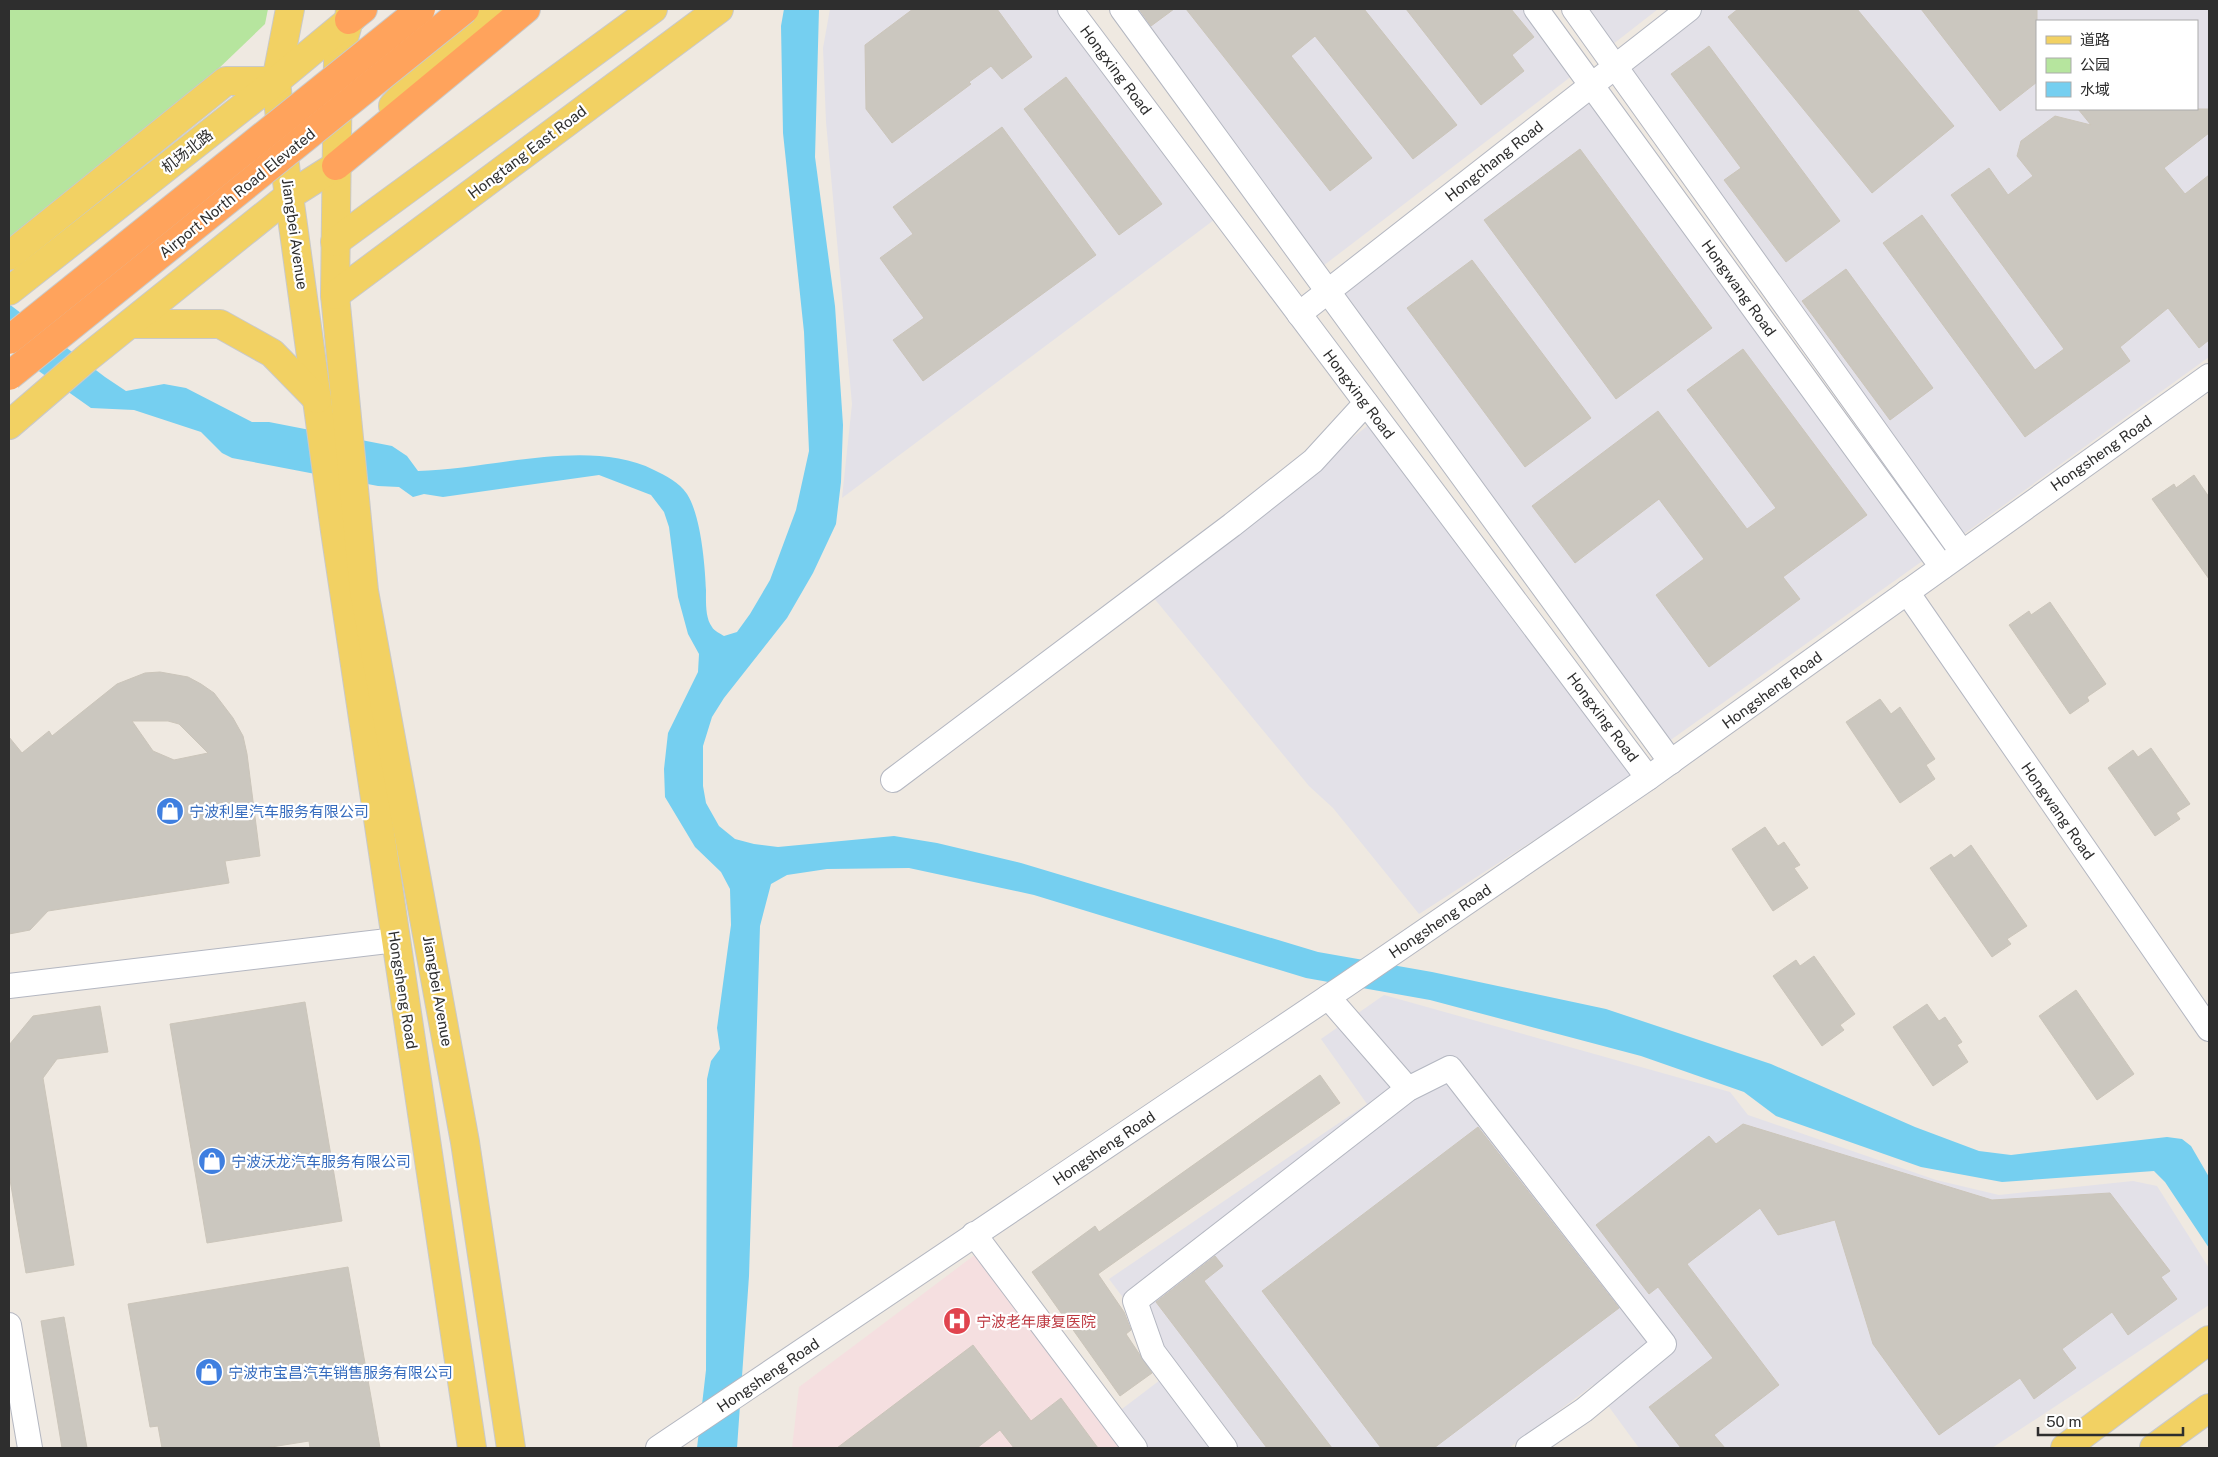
<svg xmlns="http://www.w3.org/2000/svg" width="2218" height="1457" viewBox="0 0 2218 1457" font-family="'Public Sans','Noto Sans SC',sans-serif">
	<style>
		.industrial { fill: #e3e1e8; fill-rule: evenodd }
		.medical { fill: #f5dfe0 }
		.green { fill: #b6e59e }
		.water { fill: #75cff0 }
		.building { fill: #cbc7bf; stroke: #cbc5ba; fill-rule: evenodd }
		.lines { fill: none; stroke-linecap: round; stroke-linejoin: round }
		.minor-casing { stroke: #b4b7c1; stroke-width: 26 }
		.major-casing { stroke: #c9c9c9; stroke-width: 30 }
		.highway-casing { stroke: #c9c9c9; stroke-width: 30 }
		.minor { stroke: #fff; stroke-width: 24 }
		.major { stroke: #f2d163; stroke-width: 28 }
		.highway { stroke: #ffa35c; stroke-width: 28 }
		.highway-bridge-casing { stroke: #c9c9c9; stroke-width: 30; stroke-linecap: butt }
		.highway-bridge { stroke: #ffa35c; stroke-width: 28 }
		.labels { text-anchor: middle; dominant-baseline: central; stroke-width: 4.5; stroke-linejoin: round; paint-order: stroke }
		.street-label { font-size: 15px; fill: #2e2e2e; stroke: #fff }
		.shop-label { font-size: 15px; fill: #366cbe; stroke: #fff; text-anchor: start }
		.health-label { font-size: 15px; fill: #be3a42; stroke: #fff; text-anchor: start }
	</style>
	<rect width="100%" height="100%" fill="#efe9e1"/>
	<g class="industrial">
		<polygon points="830,9 1061,9 1218,217 842,498 852,404 826,122 823,48"/>
		<polygon points="1128,9 1530,9 1577,72 1319,269"/>
		<polygon points="1580,9 1658,9 1608,48"/>
		<path d="M1702,9H2209V357L1957,539L1626,68ZM2037,21H2197V109H2037Z"/>
		<polygon points="1590,93 1928,557 1665,744 1337,293"/>
		<polygon points="1371,423 1635,775 1419,914 1333,808 1309,786 1153,597"/>
		<polygon points="1384,995 1730,1092 1748,1115 1936,1180 1999,1195 2133,1181 2157,1186 2209,1268 2209,1305 1992,1448 1639,1448 1593,1385 1509,1448 1147,1448 1118,1412 1176,1368 1109,1279 1367,1104 1321,1039"/>
	</g>
	<polygon class="medical" points="976,1254 1123,1448 792,1448 799,1387"/>
	<polygon class="green" points="9,9 268,9 265,24 215,72 9,238"/>
	<path class="water" d="M784,9H819L815,157L835,306L843,425L841,482L836,524L813,573L787,618L724,698L712,717L703,746V786L706,803L719,826L735,839L754,844L778,847L894,836L937,843L1021,863L1318,952L1432,972L1606,1009L1771,1064L1915,1127L1979,1151L2011,1155L2167,1137L2182,1139L2191,1146L2209,1177V1248L2165,1182L2154,1171L2002,1182L1921,1167L1776,1116L1744,1092L1641,1056L1430,1000L1306,978L1034,895L909,868L827,869L787,875L771,884L760,926L749,1276L737,1448H697L706,1370L707,1079L711,1061L720,1049L717,1028L731,925L730,889L721,872L695,847L665,797L664,769L668,733L698,672L699,654L688,634L678,597L669,527L664,512L651,495L599,475L443,497L424,494L413,497L399,487L378,486L232,458L222,453L201,432L134,410L91,408L9,350V304L105,377L126,391L164,384L186,388L252,422H269L392,446L407,456L418,471C489,470 588,437 654,470C666,476 679,482 687,494C701,516 705,565 706,590C706,601 705,618 712,627C714,631 721,634 724,636L737,632L750,614L770,580L796,510L809,451L804,332L783,133L781,26Z"/>
	<g class="building">
		<polygon points="913,9 997,9 1032,57 1002,79 991,66 969,82 971,84 892,143 866,109 865,45"/>
		<polygon points="1139,9 1174,9 1151,26"/>
		<polygon points="1186,9 1364,9 1457,125 1413,159 1315,36 1291,56 1372,158 1330,191"/>
		<polygon points="1406,9 1511,9 1534,37 1512,55 1524,71 1481,105"/>
		<polygon points="1738,9 1857,9 1954,126 1872,193 1728,17"/>
		<polygon points="1921,9 2037,9 2037,82 2000,111"/>
		<polygon points="1709,46 1840,221 1786,262 1724,180 1741,168 1671,74"/>
		<polygon points="1066,77 1162,204 1119,235 1024,109"/>
		<polygon points="2078,109 2209,109 2209,133 2164,168 2185,194 2209,175 2209,340 2199,348 2168,308 2120,347 2130,361 2025,437 1883,243 1922,215 2035,370 2064,349 1951,195 1989,168 2008,195 2033,176 2017,156 2021,141 2055,116 2091,125"/>
		<polygon points="1002,127 1096,255 923,381 893,340 924,318 880,258 913,234 893,207"/>
		<polygon points="1580,149 1712,328 1616,399 1484,220"/>
		<polygon points="1472,260 1591,418 1525,467 1407,308"/>
		<polygon points="1846,269 1933,388 1890,420 1802,301"/>
		<polygon points="1743,349 1867,515 1783,577 1800,599 1709,667 1656,595 1704,559 1659,499 1575,563 1532,506 1658,411 1747,529 1776,508 1687,390"/>
		<polygon points="2194,475 2209,497 2209,579 2152,499 2174,484 2176,488"/>
		<polygon points="2050,602 2106,684 2087,697 2089,701 2070,714 2009,625 2029,611 2031,615"/>
		<path d="M160,672L188,677L201,684L214,693L233,718L243,736L247,754L260,856L225,861L229,883L48,911L30,930L9,934V737L22,753L49,731L52,736L117,684L145,673ZM132,721H168L179,724L208,753L174,760L153,751Z"/>
		<polygon points="1880,699 1891,714 1900,707 1935,759 1926,765 1935,779 1900,803 1846,722"/>
		<polygon points="2151,748 2190,804 2176,813 2180,819 2155,836 2108,768 2133,750 2138,757"/>
		<polygon points="1765,827 1778,846 1784,842 1800,865 1794,868 1808,888 1773,911 1732,849"/>
		<polygon points="1971,845 2027,926 2007,939 2011,944 1992,957 1930,868 1951,854 1954,858"/>
		<polygon points="1814,956 1855,1014 1840,1025 1844,1030 1822,1046 1773,976 1796,960 1800,966"/>
		<polygon points="2076,990 2134,1074 2097,1100 2039,1016"/>
		<polygon points="305,1002 342,1221 207,1243 170,1024"/>
		<polygon points="1927,1004 1939,1021 1945,1017 1962,1042 1957,1045 1968,1062 1933,1086 1893,1027"/>
		<polygon points="100,1006 108,1052 57,1059 43,1078 74,1265 26,1273 9,1174 9,1045 33,1016"/>
		<polygon points="1320,1075 1340,1103 1098,1274 1124,1312 1131,1330 1126,1334 1152,1373 1120,1396 1032,1272 1095,1226 1099,1232"/>
		<polygon points="1743,1124 1992,1200 2110,1193 2170,1271 2161,1277 2177,1299 2128,1335 2112,1312 2062,1349 2076,1368 2034,1399 2020,1378 1939,1435 1873,1344 1835,1220 1778,1235 1760,1208 1687,1264 1779,1385 1714,1435 1725,1448 1681,1448 1649,1407 1713,1358 1658,1287 1649,1294 1596,1225 1709,1136 1716,1144"/>
		<polygon points="1478,1127 1619,1308 1434,1448 1381,1448 1262,1291"/>
		<polygon points="1215,1256 1223,1266 1204,1281 1332,1448 1267,1448 1156,1302"/>
		<polygon points="348,1267 380,1448 310,1448 309,1441 265,1448 162,1448 158,1426 150,1427 128,1304"/>
		<polygon points="64,1317 87,1448 62,1448 41,1321"/>
		<polygon points="973,1345 1031,1421 1061,1398 1098,1448 1014,1448 1000,1430 977,1448 837,1448"/>
	</g>
	<g class="lines">
		<g class="minor-casing">
			<g id="minor">
				<polyline points="1070,9 1648,778"/>
				<polyline points="1122,9 1671,762"/>
				<polyline points="1536,9 1942,567"/>
				<polyline points="1574,9 1962,552"/>
				<polyline points="1299,314 1689,9"/>
				<polyline points="1907,592 2209,1029"/>
				<polyline points="893,780 1232,525 1313,461 1366,403"/>
				<polyline points="9,986 396,940"/>
				<polyline points="1328,997 1408,1089"/>
				<polyline points="974,1234 1135,1448"/>
				<polyline points="9,1325 30,1448"/>
				<polyline points="658,1448 1346,985 1648,778 2209,376"/>
				<polyline points="1225,1448 1153,1352 1135,1301 1408,1089 1450,1068 1664,1344 1584,1410 1528,1448"/>
			</g>
		</g>
		<g class="major-casing">
			<g id="major">
				<polyline points="290,9 276,81 286,174 335,531 472,1448"/>
				<polyline points="350,9 349,20 338,60 335,295 364,591 465,1142 511,1448"/>
				<polyline points="393,106 439,58 502,9"/>
				<polyline points="335,242 653,9"/>
				<polyline points="9,256 226,81 276,81"/>
				<polyline points="9,291 276,81 352,18"/>
				<polyline points="335,295 719,9"/>
				<polyline points="130,324 220,324 272,353 317,399"/>
				<polyline points="9,425 87,358 290,195 336,166 346,155"/>
				<polyline points="2065,1448 2209,1340"/>
				<polyline points="2154,1448 2209,1408"/>
			</g>
		</g>
		<g class="highway-casing">
			<g id="highway">
				<polyline points="349,20 363,9"/>
				<polyline points="336,166 526,9"/>
			</g>
		</g>
		<use href="#minor" class="minor"/>
		<use href="#major" class="major"/>
		<use href="#highway" class="highway"/>
		<g class="highway-bridge-casing">
			<g id="highway-bridge">
				<polyline points="9,340 421,9"/>
				<polyline points="9,376 465,9"/>
			</g>
		</g>
		<use href="#highway-bridge" class="highway-bridge"/>
	</g>
	<defs>
		<g id="shop-disc" transform="scale(1.4375)"><circle r="9.5" fill="#3f7fe0" stroke="#fff"/><path d="M-5-2.5h2.3a2.7 3.5 0 0 1 5.4 0H5L5.5 6h-11ZM-1.5-2.5h3a1.5 2.3 0 0 0-3 0Z" fill="#fff"/></g>
		<g id="hospital-disc" transform="scale(1.4375)"><circle r="9.5" fill="#e0444e" stroke="#fff"/><path d="M-5-5h3v3.5h4V-5h3V5h-3V1.5h-4V5h-3Z" fill="#fff"/></g>
	</defs>
	<g fill-rule="evenodd">
		<use href="#shop-disc" x="170" y="811"/>
		<use href="#shop-disc" x="212" y="1161"/>
		<use href="#hospital-disc" x="957" y="1321"/>
		<use href="#shop-disc" x="209" y="1372"/>
	</g>
	<g class="labels">
		<g class="street-label">
			<text transform="translate(1116 70) rotate(53)">Hongxing Road</text>
			<text transform="translate(187 151) rotate(-38)">机场北路</text>
			<text transform="translate(527 152) rotate(-37)">Hongtang East Road</text>
			<text transform="translate(1494 161) rotate(-38)">Hongchang Road</text>
			<text transform="translate(237 193) rotate(-39)">Airport North Road Elevated</text>
			<text transform="translate(295 234) rotate(82)">Jiangbei Avenue</text>
			<text transform="translate(1739 288) rotate(54)">Hongwang Road</text>
			<text transform="translate(1359 394) rotate(53)">Hongxing Road</text>
			<text transform="translate(2101 453) rotate(-35)">Hongsheng Road</text>
			<text transform="translate(1772 690) rotate(-36)">Hongsheng Road</text>
			<text transform="translate(1603 717) rotate(53)">Hongxing Road</text>
			<text transform="translate(2058 811) rotate(55)">Hongwang Road</text>
			<text transform="translate(1440 921) rotate(-34)">Hongsheng Road</text>
			<text transform="translate(403 990) rotate(81)">Hongsheng Road</text>
			<text transform="translate(438 991) rotate(80)">Jiangbei Avenue</text>
			<text transform="translate(1104 1148) rotate(-34)">Hongsheng Road</text>
			<text transform="translate(768 1375) rotate(-34)">Hongsheng Road</text>
		</g>
		<g class="shop-label">
			<text x="189" y="811">宁波利星汽车服务有限公司</text>
			<text x="231" y="1161">宁波沃龙汽车服务有限公司</text>
			<text x="228" y="1372">宁波市宝昌汽车销售服务有限公司</text>
		</g>
		<g class="health-label">
			<text x="976" y="1321">宁波老年康复医院</text>
		</g>
	</g>
	<rect width="2218" height="1457" fill="none" stroke="#2e2e2e" stroke-width="20"/>
	<rect x="2036" y="20" width="162" height="90" fill="#ffffff" stroke="#ababab"/>
	<rect x="2046" y="36" width="25" height="8" fill="#f2d163" stroke="#ababab"/>
	<text x="2080" y="45" font-size="15" fill="#2e2e2e">道路</text>
	<rect x="2046" y="58" width="25" height="15" fill="#b6e59e" stroke="#ababab"/>
	<text x="2080" y="70" font-size="15" fill="#2e2e2e">公园</text>
	<rect x="2046" y="82" width="25" height="15" fill="#75cff0" stroke="#ababab"/>
	<text x="2080" y="95" font-size="15" fill="#2e2e2e">水域</text>
	<path d="M2038 1427v8h145v-8" fill="none" stroke="#2e2e2e" stroke-width="2.5"/>
	<text x="2046" y="1427" font-size="15" fill="#2e2e2e" stroke="#ffffff" stroke-width="4" paint-order="stroke">50 m</text>
</svg>
